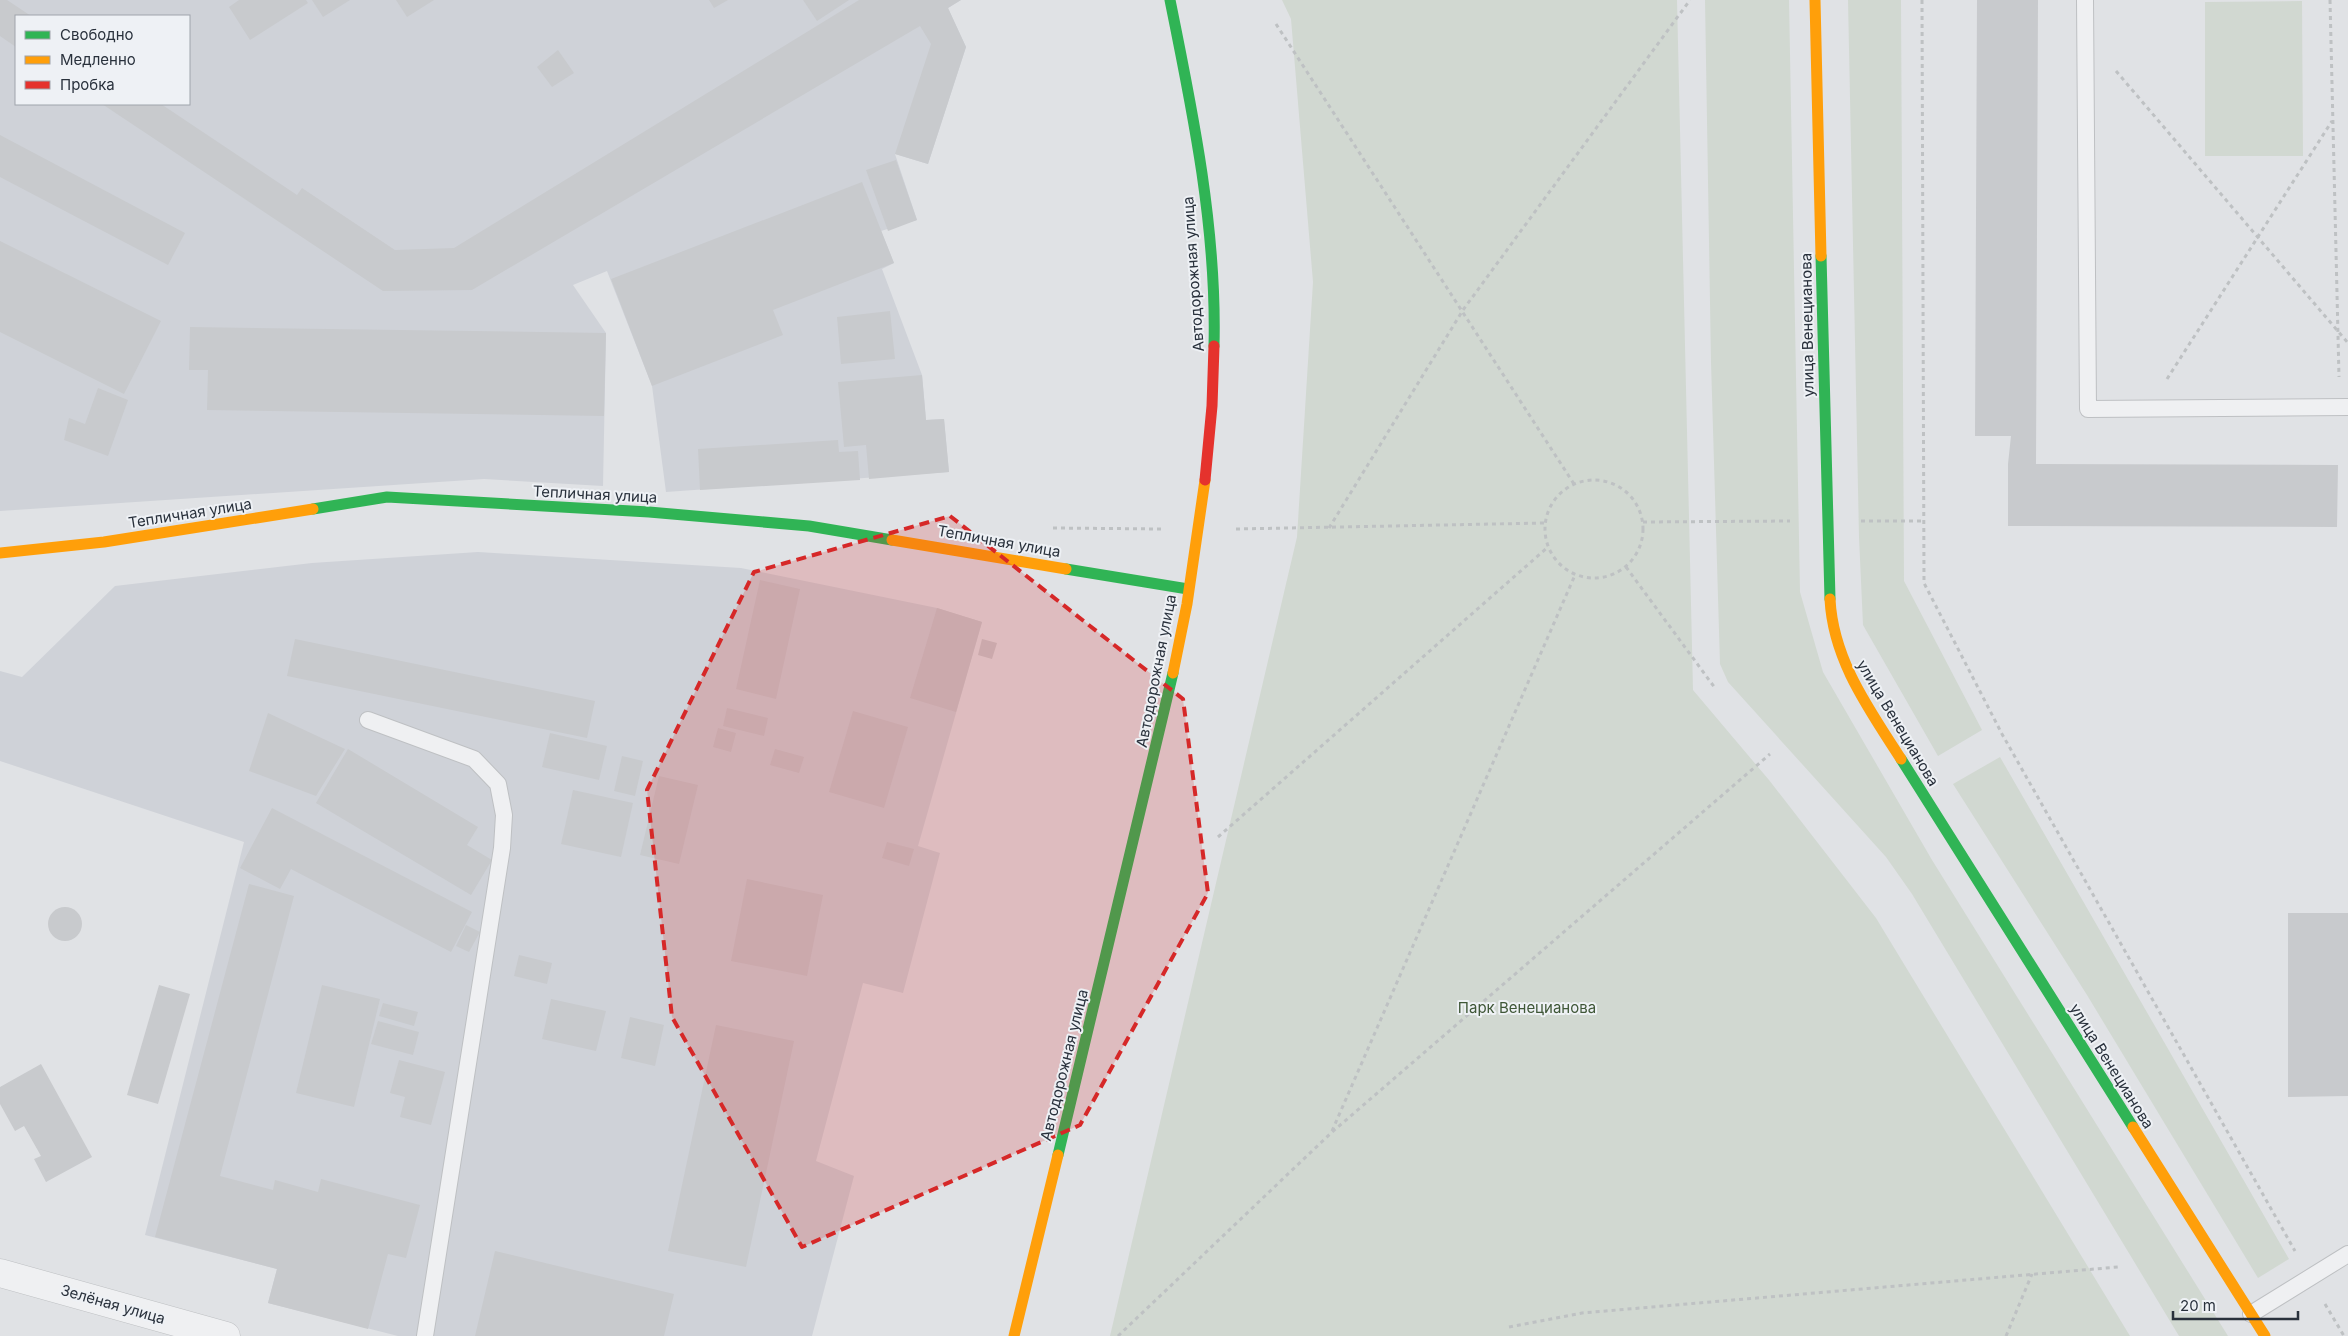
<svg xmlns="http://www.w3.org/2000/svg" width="2348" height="1336" viewBox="0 0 2348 1336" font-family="Inter,sans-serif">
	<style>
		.built { fill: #cfd2d8; fill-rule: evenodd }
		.green { fill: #d1d8d1 }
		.building { fill: #c8cacd }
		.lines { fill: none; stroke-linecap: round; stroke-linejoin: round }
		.lane-casing { stroke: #bec0c3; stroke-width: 18 }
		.street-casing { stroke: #bec0c3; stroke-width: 29 }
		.path { stroke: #bec1c3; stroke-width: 3; stroke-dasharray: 4 4; stroke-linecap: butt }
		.lane { stroke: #eff0f2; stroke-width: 16 }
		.street { stroke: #eff0f2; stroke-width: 28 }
		.fast { stroke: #30b455; stroke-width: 11 }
		.slow { stroke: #ff9f0a; stroke-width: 11 }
		.jam { stroke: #e5322d; stroke-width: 11 }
		.marked { fill: #d62828; fill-opacity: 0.2; stroke: #d62828; stroke-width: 4; stroke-dasharray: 10 6; stroke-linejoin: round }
		.labels { text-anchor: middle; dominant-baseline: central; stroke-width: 4; stroke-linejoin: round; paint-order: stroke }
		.street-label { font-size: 15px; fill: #29313c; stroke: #eef1f5 }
		.park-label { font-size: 15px; fill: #3f5737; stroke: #eef1f5 }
	</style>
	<rect width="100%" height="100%" fill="#e0e2e5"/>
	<g class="built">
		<path d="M0,0H961L948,8L966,47L928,164L895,154L917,220L881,231L894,263L882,269L922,375L926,420L944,419L949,472L666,492L652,386L607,271L573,285L606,333L603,486L484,479L0,511ZM16,16H189V104H16Z"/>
		<polygon points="478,552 741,568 937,608 982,622 918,846 940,853 903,993 863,983 816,1161 854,1176 812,1336 398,1336 268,1303 277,1269 145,1235 244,842 0,761 0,671 22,677 115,586 312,563"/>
	</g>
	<g class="green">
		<polygon points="1282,0 1677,0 1693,690 1769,780 1876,918 2130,1336 1110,1336 1297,537 1313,282 1291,19"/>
		<polygon points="1705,0 1789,0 1800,592 1823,672 1932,860 2228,1336 2179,1336 1912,894 1886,857 1728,682 1720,664 1711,362"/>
		<polygon points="1848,0 1901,0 1904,581 1982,730 1938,756 1863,625 1859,537"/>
		<polygon points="2302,1 2303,156 2205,156 2205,2"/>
		<polygon points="2000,757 2289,1259 2258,1278 2087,995 1953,784"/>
	</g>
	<g class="building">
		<polygon points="0,0 7,0 31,16 16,16 16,47 0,36"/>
		<polygon points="239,0 306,0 308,3 250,40 229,7"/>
		<polygon points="312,0 350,0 323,17"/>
		<polygon points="396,0 434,0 407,17"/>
		<polygon points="709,0 728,0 714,8"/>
		<polygon points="803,0 849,0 817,21"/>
		<polygon points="859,0 961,0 948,8 966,47 928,164 895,154 931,44 920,26 472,290 383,291 102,104 161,104 297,195 302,188 395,250 454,248"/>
		<polygon points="1977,0 2038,0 2036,464 2338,465 2337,527 2008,526 2008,464 2011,436 1975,436"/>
		<polygon points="558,50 574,73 552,87 537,67"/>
		<polygon points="0,135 185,233 168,265 0,177"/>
		<polygon points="896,160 917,220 888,231 866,170"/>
		<polygon points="862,182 894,263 773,310 783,335 652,386 611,279"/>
		<polygon points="0,241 161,321 124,394 0,332"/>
		<polygon points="890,311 895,359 841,364 837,317"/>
		<polygon points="190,327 606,333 604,416 207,410 208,370 189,370"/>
		<polygon points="922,375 926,420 944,419 949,472 869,479 866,445 844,447 838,382"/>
		<polygon points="98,388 128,400 108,456 64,440 69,418 85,424"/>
		<polygon points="838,440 839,452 858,451 860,480 700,490 698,449"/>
		<polygon points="760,580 800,589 776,699 736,689"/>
		<polygon points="937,608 982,622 956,712 910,698"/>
		<polygon points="295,639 595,701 587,738 287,676"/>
		<polygon points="982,639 997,643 992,659 978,655"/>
		<polygon points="727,708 768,718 764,736 723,726"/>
		<polygon points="853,711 908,727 884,808 829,792"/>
		<polygon points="268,713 345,749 316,796 249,771"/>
		<polygon points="718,728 736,733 731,752 713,747"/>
		<polygon points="550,733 607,746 599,780 542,767"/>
		<polygon points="348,749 478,827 467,845 492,860 471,895 316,803"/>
		<polygon points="775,749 804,757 799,773 770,765"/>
		<polygon points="622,756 643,761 635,796 614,791"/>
		<polygon points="659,776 698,785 679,864 640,855"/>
		<polygon points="573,790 633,803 621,857 561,844"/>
		<polygon points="272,808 472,912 451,952 291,869 280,889 240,868"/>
		<polygon points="887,842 914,849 909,866 882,858"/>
		<polygon points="747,879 823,895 807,976 731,961"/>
		<polygon points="249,884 294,896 220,1176 273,1190 275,1180 318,1192 321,1179 420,1205 406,1258 388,1254 368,1329 268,1303 277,1269 155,1237"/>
		<circle cx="65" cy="924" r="17"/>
		<polygon points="2288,913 2348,913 2348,1096 2288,1097"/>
		<polygon points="466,925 480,932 469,952 456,946"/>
		<polygon points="519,955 552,963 547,984 514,976"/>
		<polygon points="159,985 190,994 158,1104 127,1095"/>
		<polygon points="322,985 380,999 354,1107 296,1093"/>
		<polygon points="551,999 606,1011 596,1051 542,1039"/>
		<polygon points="383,1003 418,1012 414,1026 379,1016"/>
		<polygon points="630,1017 664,1025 655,1066 621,1058"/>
		<polygon points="378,1021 419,1032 413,1055 371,1044"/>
		<polygon points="716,1025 794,1041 746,1267 668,1251"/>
		<polygon points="399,1060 445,1072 431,1125 400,1117 405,1097 390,1093"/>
		<polygon points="41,1064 92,1157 46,1182 34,1159 41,1156 24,1126 15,1131 0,1104 0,1087"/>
		<polygon points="495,1251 674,1294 664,1336 475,1336"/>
	</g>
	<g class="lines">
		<g class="lane-casing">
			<g id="lane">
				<polyline points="2085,0 2088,409 2348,407"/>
				<polyline points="368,720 474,759 498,784 504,815 502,848 425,1336"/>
				<polyline points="2251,1314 2348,1254"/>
			</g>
		</g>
		<g class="street-casing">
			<polyline id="street" points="0,1273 226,1336"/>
		</g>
		<g class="path">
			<polyline points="1922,0 1924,583 2002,734 2295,1251"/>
			<polyline points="2330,0 2339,377"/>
			<polyline points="1276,24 1574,484"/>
			<polyline points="2116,71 2348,343"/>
			<polyline points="2167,379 2332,121"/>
			<circle cx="1594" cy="529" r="49"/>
			<polyline points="1861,521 1924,521"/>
			<polyline points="1643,522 1790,521"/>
			<polyline points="1053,528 1162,529"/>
			<polyline points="1329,528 1463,310 1690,0"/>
			<polyline points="1236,529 1545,523"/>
			<polyline points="1626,567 1715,688"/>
			<polyline points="1218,837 1548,547"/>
			<polyline points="1332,1131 1575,575"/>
			<polyline points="2325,1304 2344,1336"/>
			<polyline points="1509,1327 1582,1313 2118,1267"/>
			<polyline points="1118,1336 1331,1133 1770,754"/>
			<polyline points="2006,1336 2032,1274"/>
		</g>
		<use href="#lane" class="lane"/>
		<use href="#street" class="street"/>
		<g class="fast">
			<path d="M1170,0C1193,113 1217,230 1214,346"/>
			<polyline points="1821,256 1830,599"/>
			<polyline points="313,509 387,497 649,512 809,526 892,540"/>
			<polyline points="1066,569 1188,589"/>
			<polyline points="1901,759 2133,1127"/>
			<polyline points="1058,1155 1173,673"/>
		</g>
		<g class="slow">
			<polyline points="1815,0 1821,256"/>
			<polyline points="892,540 1066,569"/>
			<polyline points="0,553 104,542 313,509"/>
			<path d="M1830,599C1833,660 1869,709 1901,759"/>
			<polyline points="1173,673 1187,604 1205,480"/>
			<polyline points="2133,1127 2265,1336"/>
			<polyline points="1014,1336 1058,1155"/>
		</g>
		<polyline class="jam" points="1205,480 1212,406 1214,346"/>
	</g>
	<path class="marked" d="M950,516L1183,699L1208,893L1080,1125L802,1247L672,1017L647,790L754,572Z"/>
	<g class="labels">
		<g class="street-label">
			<text transform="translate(1193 274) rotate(-94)">Автодорожная улица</text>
			<text transform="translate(1807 325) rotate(-91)">улица Венецианова</text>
			<text transform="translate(595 494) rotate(3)">Тепличная улица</text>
			<text transform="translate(190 513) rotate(-9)">Тепличная улица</text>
			<text transform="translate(999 541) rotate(10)">Тепличная улица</text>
			<text transform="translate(1156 671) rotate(-79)">Автодорожная улица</text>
			<text transform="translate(1898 723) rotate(59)">улица Венецианова</text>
			<text transform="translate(1064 1065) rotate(-76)">Автодорожная улица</text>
			<text transform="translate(2112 1066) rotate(58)">улица Венецианова</text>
			<text transform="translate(113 1304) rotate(16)">Зелёная улица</text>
		</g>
		<g class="park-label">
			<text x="1527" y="1007">Парк Венецианова</text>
		</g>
	</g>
	<rect x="15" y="15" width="175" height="90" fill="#eef1f5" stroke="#9fa4ab"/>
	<rect x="25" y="31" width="25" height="8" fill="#30b455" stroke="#9fa4ab"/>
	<text x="60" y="40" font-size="15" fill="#29313c">Свободно</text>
	<rect x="25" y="56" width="25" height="8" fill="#ff9f0a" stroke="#9fa4ab"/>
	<text x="60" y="65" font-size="15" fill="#29313c">Медленно</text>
	<rect x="25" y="81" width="25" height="8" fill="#e5322d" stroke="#9fa4ab"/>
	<text x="60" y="90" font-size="15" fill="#29313c">Пробка</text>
	<path d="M2173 1311v8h125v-8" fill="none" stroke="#29313c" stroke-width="2.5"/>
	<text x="2180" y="1311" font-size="15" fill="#29313c" stroke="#eef1f5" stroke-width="4" paint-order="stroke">20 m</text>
</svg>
